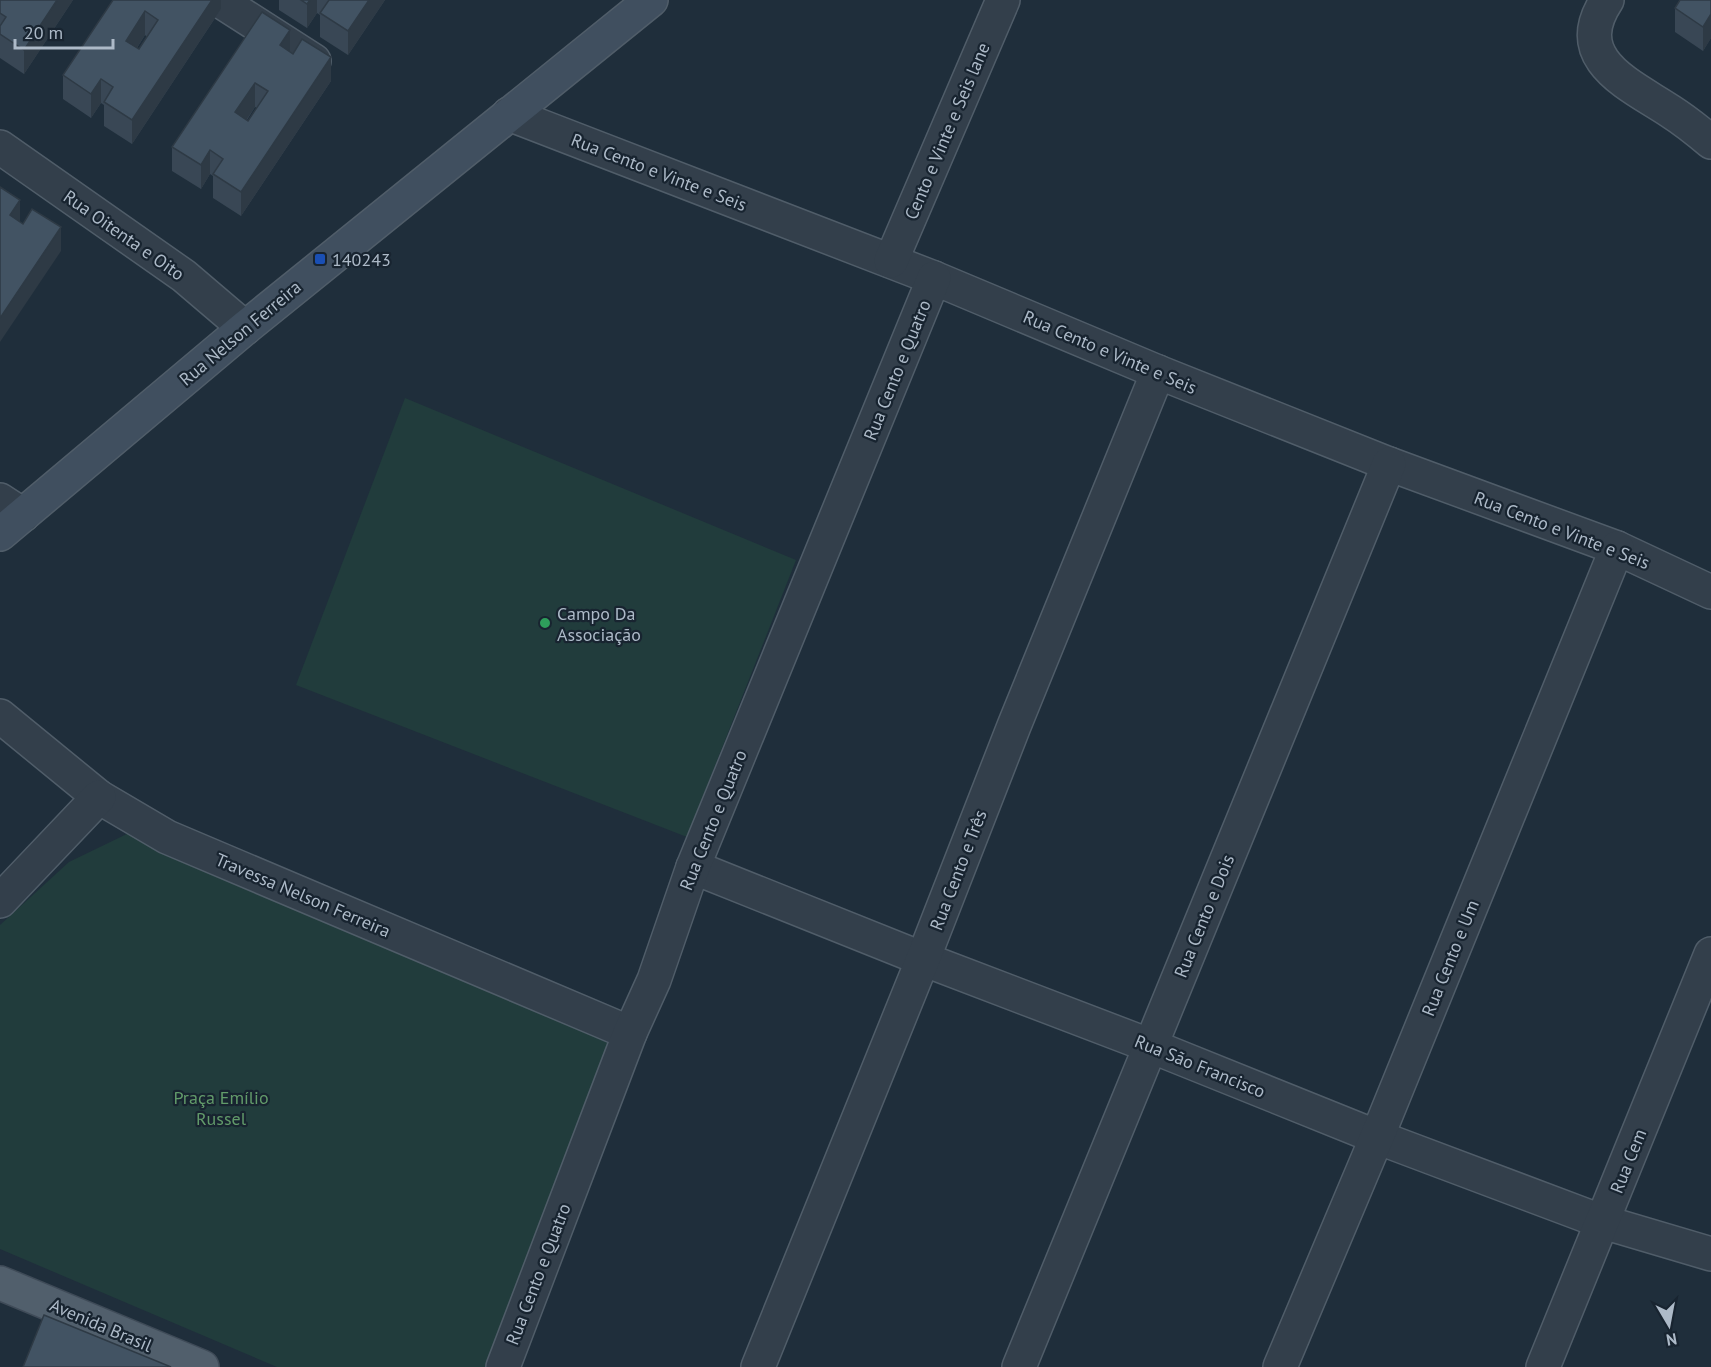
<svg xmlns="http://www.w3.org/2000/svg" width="1711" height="1367" viewBox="0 0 1711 1367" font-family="'PT Sans',sans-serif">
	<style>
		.green { fill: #213c3c }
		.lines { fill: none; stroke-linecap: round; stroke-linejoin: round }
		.street-casing { stroke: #505d69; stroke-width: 36 }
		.secondary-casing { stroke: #505d69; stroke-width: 36 }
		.primary-casing { stroke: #3f4b58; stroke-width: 36 }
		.street { stroke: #333f4b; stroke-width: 33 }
		.secondary { stroke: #404f5f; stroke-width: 33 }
		.primary { stroke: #515f6c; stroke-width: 33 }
		.wall { fill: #394755; fill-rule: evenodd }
		.shaded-wall { fill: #2e3a45 }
		.building { fill: #425363; stroke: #2e3a45; stroke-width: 1.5; fill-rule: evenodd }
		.transit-dot { fill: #1a4fb4; stroke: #182430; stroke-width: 2 }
		.leisure-dot { fill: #2e9e5b; stroke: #182430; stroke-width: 2 }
		.labels { text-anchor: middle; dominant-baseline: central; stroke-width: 4.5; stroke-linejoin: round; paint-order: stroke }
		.street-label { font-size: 18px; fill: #adbac8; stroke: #182430 }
		.poi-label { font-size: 18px; fill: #adbac8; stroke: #182430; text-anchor: start }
		.park-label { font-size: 18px; fill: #629b6a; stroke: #182430 }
	</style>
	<rect width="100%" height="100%" fill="#1f2e3b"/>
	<g class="green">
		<polygon points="405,398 796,560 687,837 296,685"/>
		<polygon points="131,832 614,1040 490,1367 277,1367 0,1249 0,925 69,862"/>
	</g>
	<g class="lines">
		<g class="street-casing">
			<g id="street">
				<polyline points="219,0 314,61"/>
				<path d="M1607,0C1568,59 1629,84 1670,111C1684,120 1698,131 1711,142"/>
				<polyline points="509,114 934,278 1158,372 1389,464 1617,548 1711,592"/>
				<polyline points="0,147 184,276 245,328"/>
				<polyline points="891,261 1003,0"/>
				<polyline points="0,500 23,515"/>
				<polyline points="0,716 99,797 167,837 630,1033"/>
				<polyline points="693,867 923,959 1151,1046 1377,1137 1603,1222 1711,1254"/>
				<polyline points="0,901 99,797"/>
				<polyline points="503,1367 630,1033 654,980 693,867 934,278"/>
				<polyline points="758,1367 923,959 1014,726 1158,372"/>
				<polyline points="1019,1367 1389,464"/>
				<polyline points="1280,1367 1377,1137 1617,548"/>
				<polyline points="1543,1367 1711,954"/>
			</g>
		</g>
		<g class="secondary-casing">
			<polyline id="secondary" points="0,534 245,328 651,0"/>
		</g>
		<g class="primary-casing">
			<polyline id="primary" points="0,1283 202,1367"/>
		</g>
		<use href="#street" class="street"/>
		<use href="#secondary" class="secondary"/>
		<use href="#primary" class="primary"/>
	</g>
	<g class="wall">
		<polygon points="0,0 73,0 24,74 0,58"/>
		<path d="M113,0H221V9L132,144L104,126V105L101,103L91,118L63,99V75ZM145,35L147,37L139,49L137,48Z"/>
		<polygon points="279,0 385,0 348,55 320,37 320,15 317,13 307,28 279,10"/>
		<polygon points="1711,0 1711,38 1703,51 1675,32 1675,8"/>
		<path d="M290,52L331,81L241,216L213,198V176L210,174L201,189L172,171V147ZM255,107L257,108L248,121L247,120Z"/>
	</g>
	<g class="shaded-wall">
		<polygon points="57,0 73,0 24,74 24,50"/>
		<polygon points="212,0 221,0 221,9 132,144 132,120"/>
		<polygon points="310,0 317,0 317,13 307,28 307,4"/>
		<polygon points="369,0 385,0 348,55 348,31"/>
		<polygon points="145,11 145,35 126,65 126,41"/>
		<polygon points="1711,14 1711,38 1703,51 1703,27"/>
		<polygon points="290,30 290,54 280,45"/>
		<polygon points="331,57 331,81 241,216 241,192"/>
		<polygon points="101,79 101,103 91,118 91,94"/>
		<polygon points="255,83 255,107 235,136 235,112"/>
		<polygon points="210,150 210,174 201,189 201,165"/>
		<polygon points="20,200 20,224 10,215"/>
		<polygon points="61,227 61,251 0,342 0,318"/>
	</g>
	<g class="building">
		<polygon points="0,0 57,0 24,50 0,34 0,26 6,17 0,13"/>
		<path d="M113,0H212L132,120L104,102L113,87L101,79L91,94L63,75ZM145,11L158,20L139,49L126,41Z"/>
		<polygon points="301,0 310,0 307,4"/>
		<polygon points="329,0 369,0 348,31 320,13"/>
		<polygon points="1680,0 1711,0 1711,14 1703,27 1675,8"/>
		<path d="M262,12L290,30L280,45L293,54L302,39L331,57L241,192L213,174L223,159L210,150L201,165L172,147ZM255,83L268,91L248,121L235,112Z"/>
		<polygon points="0,187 20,200 10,215 23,224 32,209 61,227 0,318"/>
		<polygon points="44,1315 171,1367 23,1367"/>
	</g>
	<rect class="transit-dot" x="314" y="253" width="12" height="12" rx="3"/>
	<circle class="leisure-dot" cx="545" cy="623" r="6"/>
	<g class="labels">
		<g class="street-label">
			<text transform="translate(947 131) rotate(-67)">Cento e Vinte e Seis lane</text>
			<text transform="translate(659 172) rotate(21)">Rua Cento e Vinte e Seis</text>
			<text transform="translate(124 235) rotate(35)">Rua Oitenta e Oito</text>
			<text transform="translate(240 333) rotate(-40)">Rua Nelson Ferreira</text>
			<text transform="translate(1110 352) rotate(23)">Rua Cento e Vinte e Seis</text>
			<text transform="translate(897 370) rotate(-68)">Rua Cento e Quatro</text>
			<text transform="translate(1562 530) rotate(21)">Rua Cento e Vinte e Seis</text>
			<text transform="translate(713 820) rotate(-68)">Rua Cento e Quatro</text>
			<text transform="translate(958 870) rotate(-69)">Rua Cento e Três</text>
			<text transform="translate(303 895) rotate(23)">Travessa Nelson Ferreira</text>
			<text transform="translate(1204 916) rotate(-68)">Rua Cento e Dois</text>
			<text transform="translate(1450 958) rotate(-68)">Rua Cento e Um</text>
			<text transform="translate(1200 1066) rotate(22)">Rua São Francisco</text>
			<text transform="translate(1628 1161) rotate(-68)">Rua Cem</text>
			<text transform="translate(538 1274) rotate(-69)">Rua Cento e Quatro</text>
			<text transform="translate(101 1325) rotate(23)">Avenida Brasil</text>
		</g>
		<g class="poi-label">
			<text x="332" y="259">140243</text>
			<text x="557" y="613">Campo Da<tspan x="557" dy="21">Associação</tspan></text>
		</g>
		<g class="park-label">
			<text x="221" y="1097">Praça Emílio<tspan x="221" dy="21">Russel</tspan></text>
		</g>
	</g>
	<g transform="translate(1669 1325) rotate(170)" stroke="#182430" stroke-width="4.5" paint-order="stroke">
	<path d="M0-4.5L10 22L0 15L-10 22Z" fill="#adbac8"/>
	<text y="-9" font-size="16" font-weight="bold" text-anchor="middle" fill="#adbac8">N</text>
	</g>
	<path d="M15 39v9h98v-9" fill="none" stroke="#adbac8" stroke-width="3"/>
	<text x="24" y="39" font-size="18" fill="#adbac8" stroke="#182430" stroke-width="4.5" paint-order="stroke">20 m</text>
</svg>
